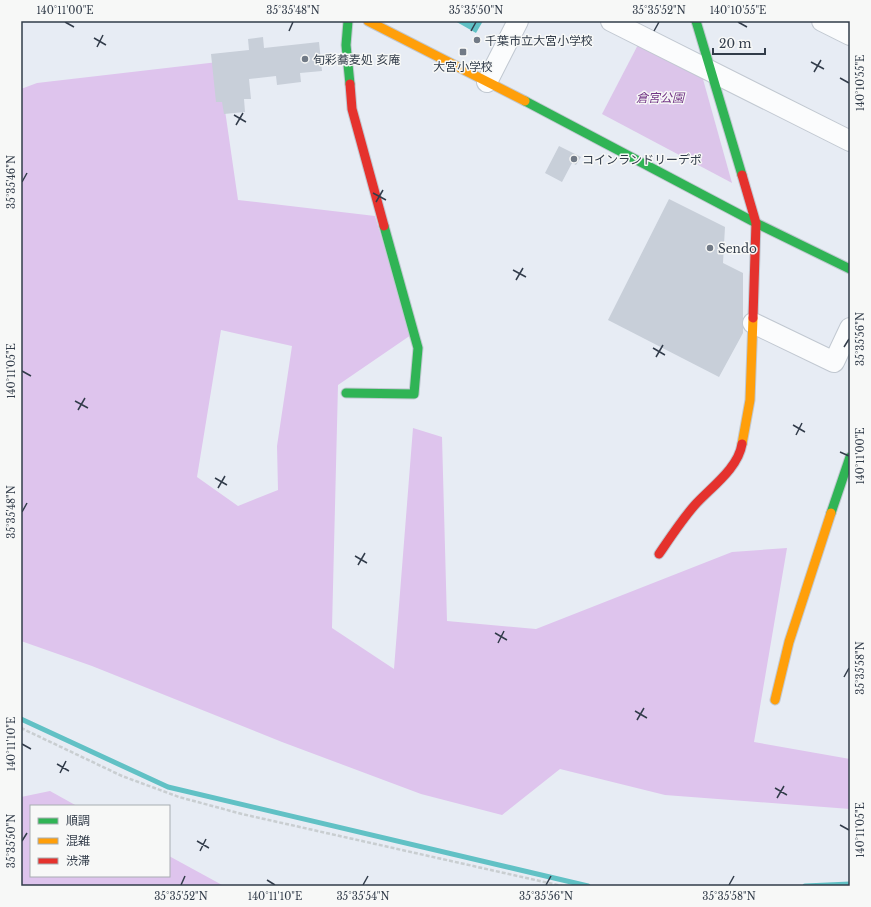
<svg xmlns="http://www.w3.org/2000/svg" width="871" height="907" viewBox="0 0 871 907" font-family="'Libre Baskerville','Noto Sans JP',serif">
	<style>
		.green { fill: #dcc5ea }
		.forest { fill: #dec4ed; fill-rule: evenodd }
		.water { fill: #61c1c5 }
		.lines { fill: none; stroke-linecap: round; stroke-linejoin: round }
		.stream { stroke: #61c1c5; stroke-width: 5 }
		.building { fill: #c8cfd9 }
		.street-casing { stroke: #c1c8d1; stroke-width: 22 }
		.fast-casing { stroke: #c1c8d1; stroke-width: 11 }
		.slow-casing { stroke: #c1c8d1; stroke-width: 11 }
		.jam-casing { stroke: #c1c8d1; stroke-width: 11 }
		.path { stroke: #c9ced1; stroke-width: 2.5; stroke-dasharray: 4 2; stroke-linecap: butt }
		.street { stroke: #fbfcfd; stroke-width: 20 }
		.fast { stroke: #30b455; stroke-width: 9 }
		.slow { stroke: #ff9f0a; stroke-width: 9 }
		.jam { stroke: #e5322d; stroke-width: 9 }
		.ticks { fill: none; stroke: #323c4a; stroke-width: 1.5 }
		.poi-dot { fill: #717a86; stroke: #f7f8f7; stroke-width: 1.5 }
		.labels { text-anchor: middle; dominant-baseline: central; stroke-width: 3; stroke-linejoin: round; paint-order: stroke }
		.poi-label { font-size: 12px; fill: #323c4a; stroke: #f7f8f7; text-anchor: start }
		.park-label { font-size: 12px; font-style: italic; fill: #723585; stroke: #f7f8f7 }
		.neatline { fill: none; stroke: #323c4a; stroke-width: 1.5 }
		.ticks-label { font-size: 10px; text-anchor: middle; fill: #323c4a }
	</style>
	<rect width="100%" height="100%" fill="#e7ecf4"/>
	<polygon class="green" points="641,39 701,72 732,183 602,114"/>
	<g class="forest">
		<path d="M218,62L238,200L375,216L411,335L338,385L332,628L394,669L413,428L442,437L447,621L536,629L732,552L787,548L754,742L850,759V809L665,795L560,769L502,815L421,794L282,742L92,666L21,641V89L37,83ZM221,330L292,346L277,446L278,490L238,506L197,477Z"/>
		<polygon points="50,791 77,806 31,806 31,876 169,876 169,856 224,886 21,886 21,797"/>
	</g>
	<polygon class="water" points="455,21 483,21 476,33"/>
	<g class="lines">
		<g class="stream">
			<polyline points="21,719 168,787 588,886"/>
			<polyline points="805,886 850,884"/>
		</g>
	</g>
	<g class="building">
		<polygon points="263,37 264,48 319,42 322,71 300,73 301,82 277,85 276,76 249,79 251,99 244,99 245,112 224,114 222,102 216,102 211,54 249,50 248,39"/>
		<polygon points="559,146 581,157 576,165 572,163 562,182 545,173"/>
		<polygon points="669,199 725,227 723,263 743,273 743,333 719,377 608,320"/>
	</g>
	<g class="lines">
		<g class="street-casing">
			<g id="street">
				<polyline points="611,21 850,141"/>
				<polyline points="822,21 850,35"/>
				<polyline points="487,82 518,21"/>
				<polyline points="753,323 834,362 850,328"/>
			</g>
		</g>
		<g class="fast-casing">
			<g id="fast">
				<polyline points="348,21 346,45 350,84"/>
				<polyline points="696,21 742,175"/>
				<polyline points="525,101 756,223 850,269"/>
				<polyline points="346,393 414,394 418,348 384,226"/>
				<polyline points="831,513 850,457"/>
			</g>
		</g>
		<g class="slow-casing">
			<g id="slow">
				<polyline points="368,21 525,101"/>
				<polyline points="742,444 750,400 753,318"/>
				<polyline points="775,700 789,642 831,513"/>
			</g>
		</g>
		<g class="jam-casing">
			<g id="jam">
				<polyline points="350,84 352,109 384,226"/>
				<polyline points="742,175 756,223 753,318"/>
				<path d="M659,554C670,538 681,521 694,506C710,488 738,469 742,444"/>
			</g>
		</g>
		<polyline class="path" points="21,728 122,776 179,797 242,814 562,886"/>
		<use href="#street" class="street"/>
		<use href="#fast" class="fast"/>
		<use href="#slow" class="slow"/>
		<use href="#jam" class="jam"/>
	</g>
	<path class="ticks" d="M65,22L74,27M738,22L747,27M289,31L293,22M471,31L476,22M654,31L659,22M94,38L106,45M97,47L103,35M811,62L824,69M814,72L821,60M840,78L849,83M234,115L246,122M236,125L243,113M22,182L27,173M373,193L386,200M376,202L383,190M513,270L526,277M516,280L523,268M844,347L849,339M653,348L665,355M656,357L663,345M22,371L31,376M75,401L88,408M78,410L85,398M793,425L805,432M796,435L802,423M840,452L849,456M215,478L227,485M218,488L225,476M22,512L27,503M355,556L367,563M358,565L365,553M495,633L507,640M498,643L504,631M844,677L849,668M635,711L647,718M637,720L644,708M22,744L31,749M57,764L69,771M60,773L66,761M775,788L787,795M777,798L784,786M840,825L849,830M22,841L27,833M197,841L209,848M200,851L206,839M267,880L275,885M181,885L185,876M363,885L368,876M546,885L551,876M729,885L734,876"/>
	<g class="poi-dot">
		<circle cx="477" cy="40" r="4"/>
		<rect x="459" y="48" width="8" height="8" rx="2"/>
		<circle cx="305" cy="59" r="4"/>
		<circle cx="574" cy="159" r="4"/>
		<circle cx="710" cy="248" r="4"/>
	</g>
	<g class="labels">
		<g class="poi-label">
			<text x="485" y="40">千葉市立大宮小学校</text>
			<text x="313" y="59">旬彩蕎麦処 亥庵</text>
			<text x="463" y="66" text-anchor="middle">大宮小学校</text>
			<text x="582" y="159">コインランドリーデポ</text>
			<text x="718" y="248">Sendo</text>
		</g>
		<g class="park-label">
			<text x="660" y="97">倉宮公園</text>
		</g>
	</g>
	<rect width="871" height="907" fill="none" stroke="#f7f8f7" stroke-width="44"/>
	<rect x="30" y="805" width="140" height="72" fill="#f7f8f7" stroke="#a8adb2"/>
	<rect x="38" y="818" width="20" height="6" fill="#30b455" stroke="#a8adb2"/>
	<text x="66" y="825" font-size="12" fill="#323c4a">順調</text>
	<rect x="38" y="838" width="20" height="6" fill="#ff9f0a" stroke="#a8adb2"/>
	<text x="66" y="845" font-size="12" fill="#323c4a">混雑</text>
	<rect x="38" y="858" width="20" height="6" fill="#e5322d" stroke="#a8adb2"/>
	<text x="66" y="865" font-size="12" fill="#323c4a">渋滞</text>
	<path d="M713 48v6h52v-6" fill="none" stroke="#323c4a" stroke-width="2"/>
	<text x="719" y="48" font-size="12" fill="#323c4a" stroke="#f7f8f7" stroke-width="3" paint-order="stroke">20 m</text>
	<rect x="22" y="22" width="827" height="863" class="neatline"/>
	<g class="ticks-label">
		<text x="65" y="14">140°11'00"E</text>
		<text x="293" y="14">35°35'48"N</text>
		<text x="476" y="14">35°35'50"N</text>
		<text x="659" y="14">35°35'52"N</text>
		<text x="738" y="14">140°10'55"E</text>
		<text transform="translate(860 83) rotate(-90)" y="4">140°10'55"E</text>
		<text transform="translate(11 182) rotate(-90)" y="4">35°35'46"N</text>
		<text transform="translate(860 339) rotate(-90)" y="4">35°35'56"N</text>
		<text transform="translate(11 371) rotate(-90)" y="4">140°11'05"E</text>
		<text transform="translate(860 456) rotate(-90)" y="4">140°11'00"E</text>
		<text transform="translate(11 512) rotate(-90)" y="4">35°35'48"N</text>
		<text transform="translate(860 668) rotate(-90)" y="4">35°35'58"N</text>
		<text transform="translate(11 744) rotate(-90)" y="4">140°11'10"E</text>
		<text transform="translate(860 830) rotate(-90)" y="4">140°11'05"E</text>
		<text transform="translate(11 841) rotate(-90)" y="4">35°35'50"N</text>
		<text x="181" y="900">35°35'52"N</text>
		<text x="275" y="900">140°11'10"E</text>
		<text x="363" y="900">35°35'54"N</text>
		<text x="546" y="900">35°35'56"N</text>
		<text x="729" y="900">35°35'58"N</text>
	</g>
</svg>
